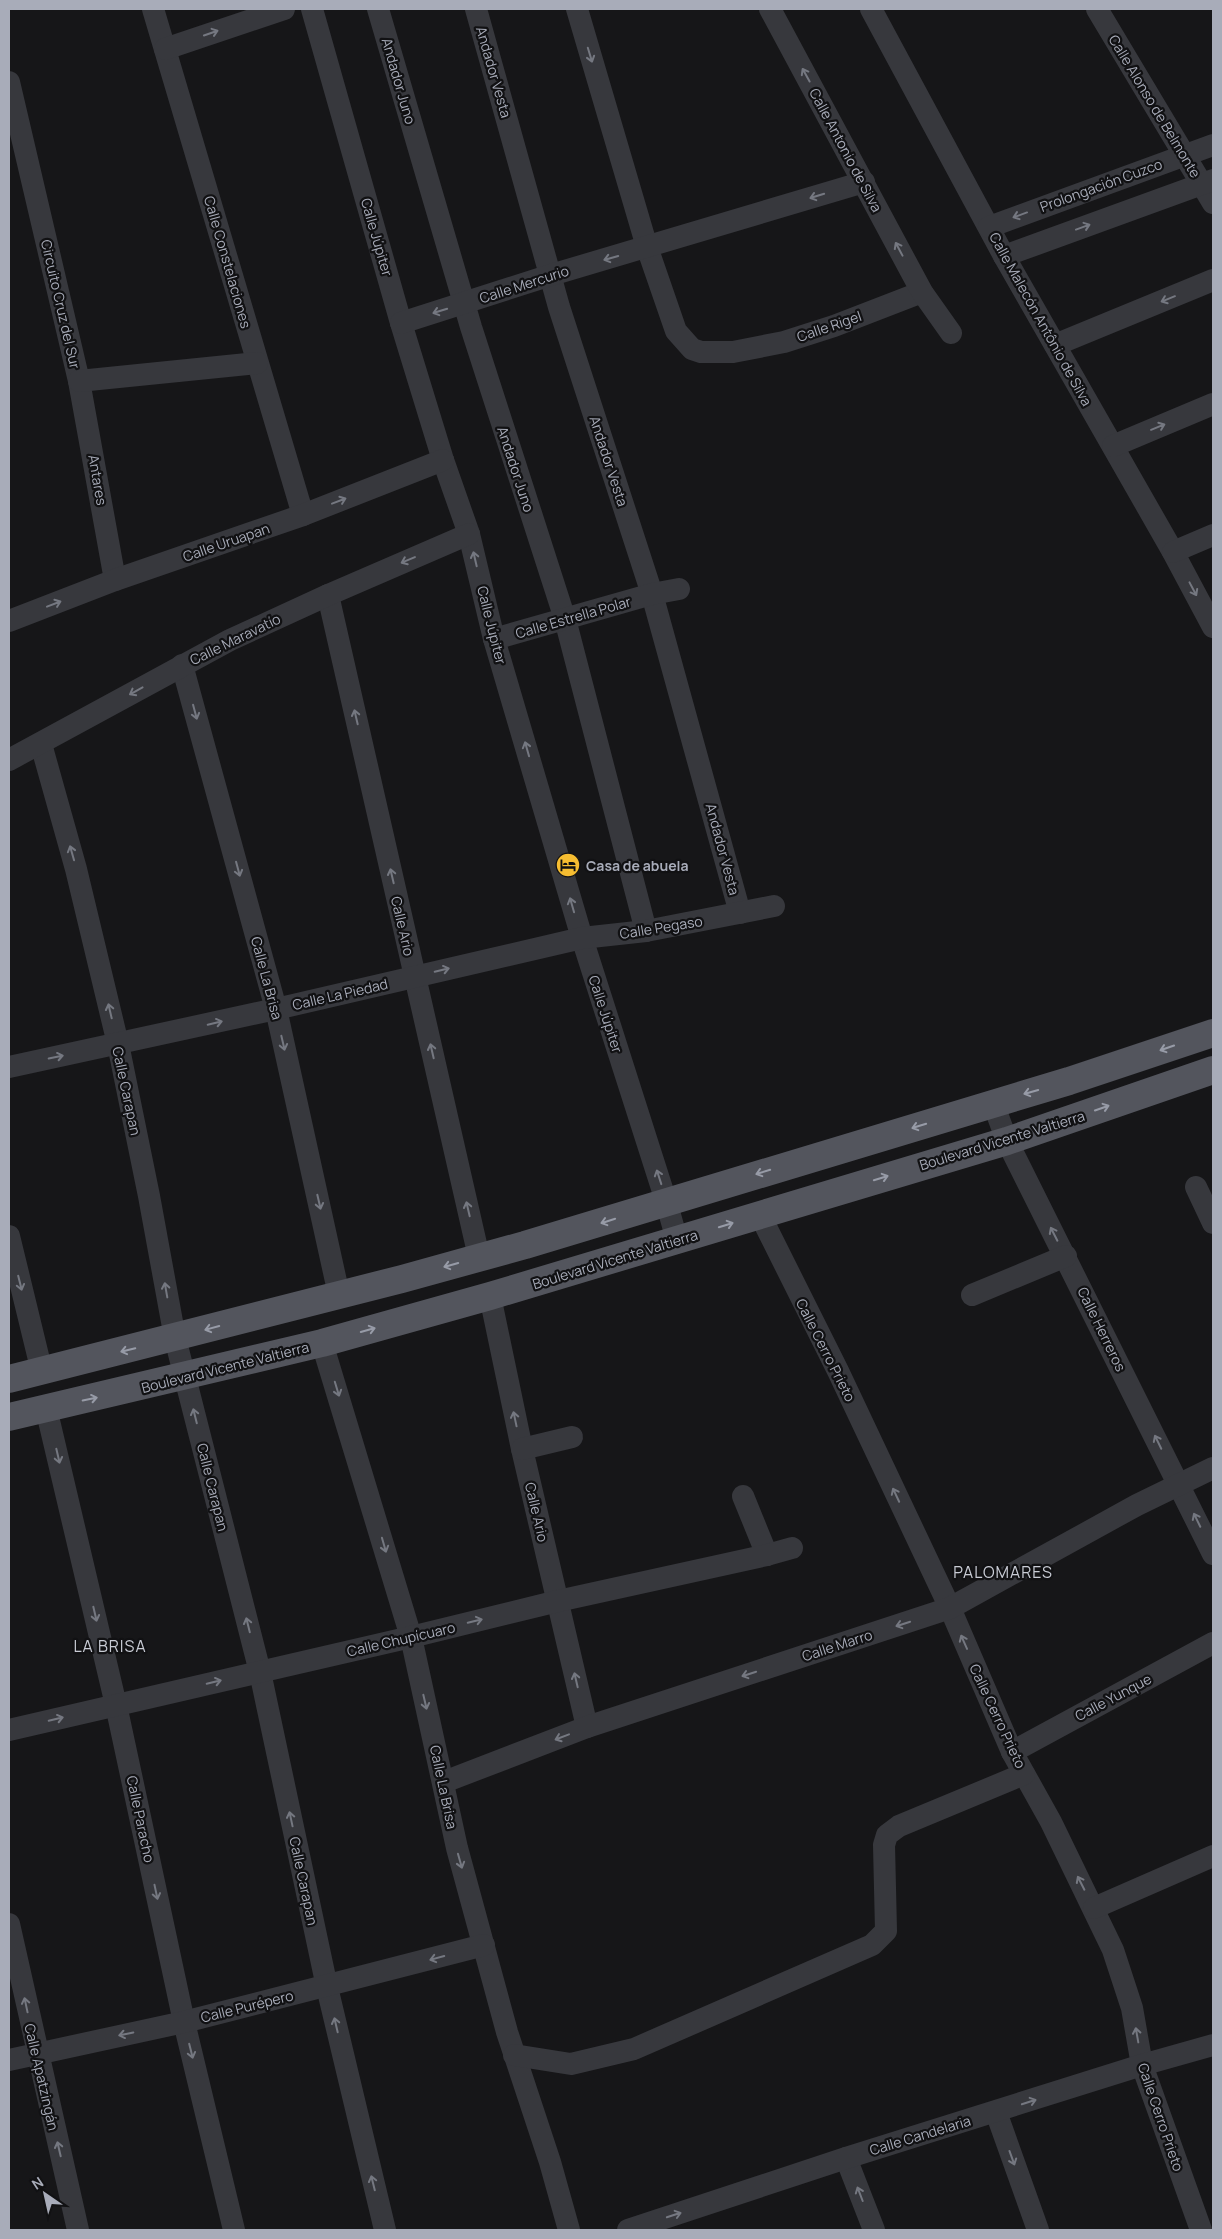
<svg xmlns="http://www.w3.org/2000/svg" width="1222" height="2239" viewBox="0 0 1222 2239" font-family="Manrope,sans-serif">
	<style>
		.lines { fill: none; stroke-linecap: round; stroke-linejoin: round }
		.minor { stroke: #37383d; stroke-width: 22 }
		.major { stroke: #53555d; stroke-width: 28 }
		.oneway { stroke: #757881 }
		.oneway2 { stroke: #979ba7 }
		.labels { text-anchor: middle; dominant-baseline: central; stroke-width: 4.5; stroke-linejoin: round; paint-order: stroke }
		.street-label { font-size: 14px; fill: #a8acb9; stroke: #111113 }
		.poi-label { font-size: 14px; font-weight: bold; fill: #a8acb9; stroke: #111113; text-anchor: start }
		.quarter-label { font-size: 16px; letter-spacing: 1px; fill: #c9ccd5; stroke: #111113 }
	</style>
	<rect width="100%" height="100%" fill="#161618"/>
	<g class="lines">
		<g class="minor">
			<polyline points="153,9 303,515"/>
			<polyline points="312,9 401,323 443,460 469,534 494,639 582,938 666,1201 677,1240"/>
			<polyline points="378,9 471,327 565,619 646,931"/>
			<polyline points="476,9 559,307 652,594 740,913"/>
			<polyline points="577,9 647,247 676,331 692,349 701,352 733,352 784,342 834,326 922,292"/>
			<polyline points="770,9 922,292 951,333"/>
			<polyline points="871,9 1004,256 1173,552 1213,627"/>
			<polyline points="1097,9 1213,203"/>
			<polyline points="165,49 284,9"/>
			<polyline points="9,82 79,381 115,580"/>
			<polyline points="989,227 1213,145"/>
			<polyline points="1004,256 1213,180"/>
			<polyline points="401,323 551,275 864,182"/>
			<polyline points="1055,345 1213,280"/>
			<polyline points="79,381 257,363"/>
			<polyline points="1113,446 1213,404"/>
			<polyline points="1173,552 1213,535"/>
			<polyline points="328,595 479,1257"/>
			<polyline points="9,621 115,580 303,515 443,460"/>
			<polyline points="494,639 652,594 679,589"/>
			<polyline points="182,665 276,1009 339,1295"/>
			<polyline points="41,744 76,869 118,1044 149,1196 175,1338 260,1672 327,1987 385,2230"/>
			<polyline points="9,760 230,640 328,595 469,534"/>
			<polyline points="9,1067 276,1009 582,938 646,931 774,906"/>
			<polyline points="993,1103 1007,1141 1213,1554"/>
			<polyline points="1196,1187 1213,1223"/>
			<polyline points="760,1215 838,1371 950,1608 1012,1752 1051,1822 1113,1950 1132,2008 1142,2065 1201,2230"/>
			<polyline points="9,1236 42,1372"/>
			<polyline points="972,1295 1066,1256"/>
			<polyline points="490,1296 522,1449 587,1727"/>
			<polyline points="322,1343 411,1637 457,1848 507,2032 550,2162 569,2230"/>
			<polyline points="46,1408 116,1705 184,2022 234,2230"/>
			<polyline points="522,1449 572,1437"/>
			<polyline points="743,1496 767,1555"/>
			<polyline points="9,1730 411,1637 558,1601 767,1555 792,1548"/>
			<polyline points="1012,1752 1213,1643"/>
			<polyline points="444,1782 587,1727 950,1608 1137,1505 1213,1468"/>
			<polyline points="1094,1908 1213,1856"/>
			<polyline points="9,1924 78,2230"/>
			<polyline points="514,2055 571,2064 634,2049 872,1945 886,1931 884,1845 887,1835 899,1826 1024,1774"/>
			<polyline points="9,2060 184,2022 484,1945"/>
			<polyline points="996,2112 1038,2230"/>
			<polyline points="846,2158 874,2230"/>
			<polyline points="628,2230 846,2158 1142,2065 1213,2045"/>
		</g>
		<g class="major">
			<polyline points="9,1379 402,1279 525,1245 1069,1081 1213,1033"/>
			<polyline points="9,1417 322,1343 490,1296 1007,1141 1213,1070"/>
		</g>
	</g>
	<defs><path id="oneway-shaft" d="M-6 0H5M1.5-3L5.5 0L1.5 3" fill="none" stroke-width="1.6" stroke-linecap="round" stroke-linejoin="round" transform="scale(1.25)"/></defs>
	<g class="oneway">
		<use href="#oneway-shaft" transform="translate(211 33) rotate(-19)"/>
		<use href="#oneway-shaft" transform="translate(590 55) rotate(73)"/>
		<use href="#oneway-shaft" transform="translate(806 75) rotate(-119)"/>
		<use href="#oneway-shaft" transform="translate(817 196) rotate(163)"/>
		<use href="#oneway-shaft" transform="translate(1020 215) rotate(160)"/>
		<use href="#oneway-shaft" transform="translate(1083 227) rotate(-20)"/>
		<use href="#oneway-shaft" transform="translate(899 249) rotate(-118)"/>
		<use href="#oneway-shaft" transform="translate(611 258) rotate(164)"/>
		<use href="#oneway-shaft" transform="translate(1168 299) rotate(158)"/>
		<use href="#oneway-shaft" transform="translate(440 311) rotate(163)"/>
		<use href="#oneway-shaft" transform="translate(1158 427) rotate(-22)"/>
		<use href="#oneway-shaft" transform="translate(339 501) rotate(-21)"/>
		<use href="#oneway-shaft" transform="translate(475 559) rotate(-103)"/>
		<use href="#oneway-shaft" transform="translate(408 560) rotate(157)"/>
		<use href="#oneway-shaft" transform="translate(1193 589) rotate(62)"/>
		<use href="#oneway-shaft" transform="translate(54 604) rotate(-21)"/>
		<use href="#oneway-shaft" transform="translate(136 691) rotate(151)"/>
		<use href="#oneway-shaft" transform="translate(195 712) rotate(75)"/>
		<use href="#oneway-shaft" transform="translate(356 717) rotate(-103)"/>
		<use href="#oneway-shaft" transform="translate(527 749) rotate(-106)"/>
		<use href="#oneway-shaft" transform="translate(72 853) rotate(-106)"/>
		<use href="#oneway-shaft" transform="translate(238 869) rotate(75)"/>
		<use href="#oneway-shaft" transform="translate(392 876) rotate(-103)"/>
		<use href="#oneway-shaft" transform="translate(572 905) rotate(-106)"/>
		<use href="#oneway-shaft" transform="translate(442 970) rotate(-13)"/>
		<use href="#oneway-shaft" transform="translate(110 1011) rotate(-103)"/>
		<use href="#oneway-shaft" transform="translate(215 1023) rotate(-13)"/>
		<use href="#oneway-shaft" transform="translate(283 1043) rotate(77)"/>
		<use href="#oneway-shaft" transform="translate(432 1051) rotate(-103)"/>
		<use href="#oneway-shaft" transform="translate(56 1057) rotate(-12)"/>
		<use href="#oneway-shaft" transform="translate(659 1177) rotate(-108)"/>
		<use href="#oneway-shaft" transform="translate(319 1202) rotate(77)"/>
		<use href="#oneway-shaft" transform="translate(468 1209) rotate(-103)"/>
		<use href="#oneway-shaft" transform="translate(1054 1234) rotate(-117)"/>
		<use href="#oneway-shaft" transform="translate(20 1283) rotate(76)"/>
		<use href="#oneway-shaft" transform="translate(166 1290) rotate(-100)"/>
		<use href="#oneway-shaft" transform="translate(337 1389) rotate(73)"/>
		<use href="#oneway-shaft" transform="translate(195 1416) rotate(-104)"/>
		<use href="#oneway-shaft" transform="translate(515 1419) rotate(-102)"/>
		<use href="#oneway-shaft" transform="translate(1158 1442) rotate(-116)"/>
		<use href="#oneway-shaft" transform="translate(58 1456) rotate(77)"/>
		<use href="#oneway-shaft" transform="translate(896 1495) rotate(-115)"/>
		<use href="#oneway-shaft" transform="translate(1197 1520) rotate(-116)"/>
		<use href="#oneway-shaft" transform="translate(384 1545) rotate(74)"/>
		<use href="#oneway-shaft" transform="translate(95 1614) rotate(77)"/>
		<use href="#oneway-shaft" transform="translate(475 1621) rotate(-14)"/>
		<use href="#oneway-shaft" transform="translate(903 1624) rotate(162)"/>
		<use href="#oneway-shaft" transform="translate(248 1625) rotate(-104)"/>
		<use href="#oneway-shaft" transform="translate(964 1642) rotate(-114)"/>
		<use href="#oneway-shaft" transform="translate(749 1674) rotate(162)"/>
		<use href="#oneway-shaft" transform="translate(576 1680) rotate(-103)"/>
		<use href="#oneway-shaft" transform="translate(214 1682) rotate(-13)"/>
		<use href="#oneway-shaft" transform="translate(425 1702) rotate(77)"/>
		<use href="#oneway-shaft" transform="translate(56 1719) rotate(-13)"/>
		<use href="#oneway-shaft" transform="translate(562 1737) rotate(159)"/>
		<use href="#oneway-shaft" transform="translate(291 1819) rotate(-102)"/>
		<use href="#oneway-shaft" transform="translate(460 1861) rotate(74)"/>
		<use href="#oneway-shaft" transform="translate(1081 1883) rotate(-117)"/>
		<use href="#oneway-shaft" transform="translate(156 1892) rotate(78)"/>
		<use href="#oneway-shaft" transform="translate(437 1958) rotate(165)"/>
		<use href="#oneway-shaft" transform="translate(26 2005) rotate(-102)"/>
		<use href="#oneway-shaft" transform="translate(336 2025) rotate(-103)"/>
		<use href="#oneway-shaft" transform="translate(126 2034) rotate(168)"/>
		<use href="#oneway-shaft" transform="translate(1137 2035) rotate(-100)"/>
		<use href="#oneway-shaft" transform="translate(191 2051) rotate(76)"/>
		<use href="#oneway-shaft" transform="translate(1029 2102) rotate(-18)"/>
		<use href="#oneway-shaft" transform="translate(59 2149) rotate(-103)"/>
		<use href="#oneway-shaft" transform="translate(1012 2158) rotate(70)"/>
		<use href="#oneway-shaft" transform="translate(373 2183) rotate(-104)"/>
		<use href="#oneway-shaft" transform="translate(860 2194) rotate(-111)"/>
		<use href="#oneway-shaft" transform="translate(674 2215) rotate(-18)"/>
	</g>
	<g class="oneway2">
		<use href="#oneway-shaft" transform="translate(1167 1048) rotate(161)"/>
		<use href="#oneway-shaft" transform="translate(1031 1092) rotate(164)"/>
		<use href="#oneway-shaft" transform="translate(1102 1108) rotate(-19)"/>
		<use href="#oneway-shaft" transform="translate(919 1126) rotate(163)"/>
		<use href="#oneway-shaft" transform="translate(763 1172) rotate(163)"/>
		<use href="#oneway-shaft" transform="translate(881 1178) rotate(-17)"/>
		<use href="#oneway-shaft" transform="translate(608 1221) rotate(162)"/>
		<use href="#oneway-shaft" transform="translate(726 1225) rotate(-17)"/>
		<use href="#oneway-shaft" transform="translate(451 1265) rotate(164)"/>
		<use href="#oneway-shaft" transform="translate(212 1328) rotate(165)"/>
		<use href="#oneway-shaft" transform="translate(368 1330) rotate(-16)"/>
		<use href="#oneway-shaft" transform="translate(128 1350) rotate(166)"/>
		<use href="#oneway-shaft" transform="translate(90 1399) rotate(-12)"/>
	</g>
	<defs>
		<g id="hotel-disc" transform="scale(1.25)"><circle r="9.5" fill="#f6bd31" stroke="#111113"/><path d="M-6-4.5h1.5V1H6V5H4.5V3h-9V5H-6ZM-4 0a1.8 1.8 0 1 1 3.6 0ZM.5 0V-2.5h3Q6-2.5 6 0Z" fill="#111"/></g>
	</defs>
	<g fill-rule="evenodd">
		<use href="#hotel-disc" x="568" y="865"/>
	</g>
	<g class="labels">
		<g class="street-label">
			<text transform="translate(494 72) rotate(74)">Andador Vesta</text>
			<text transform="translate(399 81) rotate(74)">Andador Juno</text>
			<text transform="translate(1155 106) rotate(59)">Calle Alonso de Belmonte</text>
			<text transform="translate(846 150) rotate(62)">Calle Antonio de Silva</text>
			<text transform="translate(1101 185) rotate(-20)">Prolongación Cuzco</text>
			<text transform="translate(377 237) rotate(74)">Calle Júpiter</text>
			<text transform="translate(228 262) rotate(74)">Calle Constelaciones</text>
			<text transform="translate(524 284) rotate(-18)">Calle Mercurio</text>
			<text transform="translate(61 304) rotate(77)">Circuito Cruz del Sur</text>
			<text transform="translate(1041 319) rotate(61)">Calle Malecón Antônio de Silva</text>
			<text transform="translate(829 326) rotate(-19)">Calle Rigel</text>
			<text transform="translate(609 461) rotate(72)">Andador Vesta</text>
			<text transform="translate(516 469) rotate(72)">Andador Juno</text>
			<text transform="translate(98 480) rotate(80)">Antares</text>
			<text transform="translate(226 542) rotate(-19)">Calle Uruapan</text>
			<text transform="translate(573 617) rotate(-16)">Calle Estrella Polar</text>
			<text transform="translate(492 625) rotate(76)">Calle Júpiter</text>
			<text transform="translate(235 639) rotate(-26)">Calle Maravatío</text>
			<text transform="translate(723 849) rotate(75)">Andador Vesta</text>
			<text transform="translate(403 926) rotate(77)">Calle Ario</text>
			<text transform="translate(661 927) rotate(-9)">Calle Pegaso</text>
			<text transform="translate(267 978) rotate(75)">Calle La Brisa</text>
			<text transform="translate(340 994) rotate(-13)">Calle La Piedad</text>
			<text transform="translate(606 1014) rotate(72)">Calle Júpiter</text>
			<text transform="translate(127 1091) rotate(78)">Calle Carapan</text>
			<text transform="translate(1002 1140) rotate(-17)">Boulevard Vicente Valtierra</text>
			<text transform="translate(615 1259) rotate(-17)">Boulevard Vicente Valtierra</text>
			<text transform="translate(1102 1329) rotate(64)">Calle Herreros</text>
			<text transform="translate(826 1350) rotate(63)">Calle Cerro Prieto</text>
			<text transform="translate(225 1367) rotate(-14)">Boulevard Vicente Valtierra</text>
			<text transform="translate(213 1487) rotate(76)">Calle Carapan</text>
			<text transform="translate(537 1512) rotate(77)">Calle Ario</text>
			<text transform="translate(401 1639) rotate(-13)">Calle Chupícuaro</text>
			<text transform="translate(837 1645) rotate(-18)">Calle Marro</text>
			<text transform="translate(1113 1697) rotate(-28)">Calle Yunque</text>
			<text transform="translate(998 1716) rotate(65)">Calle Cerro Prieto</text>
			<text transform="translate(444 1787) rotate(78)">Calle La Brisa</text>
			<text transform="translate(141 1819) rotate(78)">Calle Paracho</text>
			<text transform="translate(304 1881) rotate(78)">Calle Carapan</text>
			<text transform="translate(247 2006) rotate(-14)">Calle Purépero</text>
			<text transform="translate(42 2077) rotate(77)">Calle Apatzingán</text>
			<text transform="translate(1161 2117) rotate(71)">Calle Cerro Prieto</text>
			<text transform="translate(920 2135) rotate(-17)">Calle Candelaria</text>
		</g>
		<g class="poi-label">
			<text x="586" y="865">Casa de abuela</text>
		</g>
		<g class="quarter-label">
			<text x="1003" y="1572">PALOMARES</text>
			<text x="110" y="1646">LA BRISA</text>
		</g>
	</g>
	<rect width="1222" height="2239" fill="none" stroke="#a8acb9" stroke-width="20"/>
	<g transform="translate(45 2194) rotate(326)" stroke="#111113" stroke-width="4" paint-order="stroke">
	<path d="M0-4L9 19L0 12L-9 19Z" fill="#a8acb9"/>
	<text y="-8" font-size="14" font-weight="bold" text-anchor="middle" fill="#a8acb9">N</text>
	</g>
</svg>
